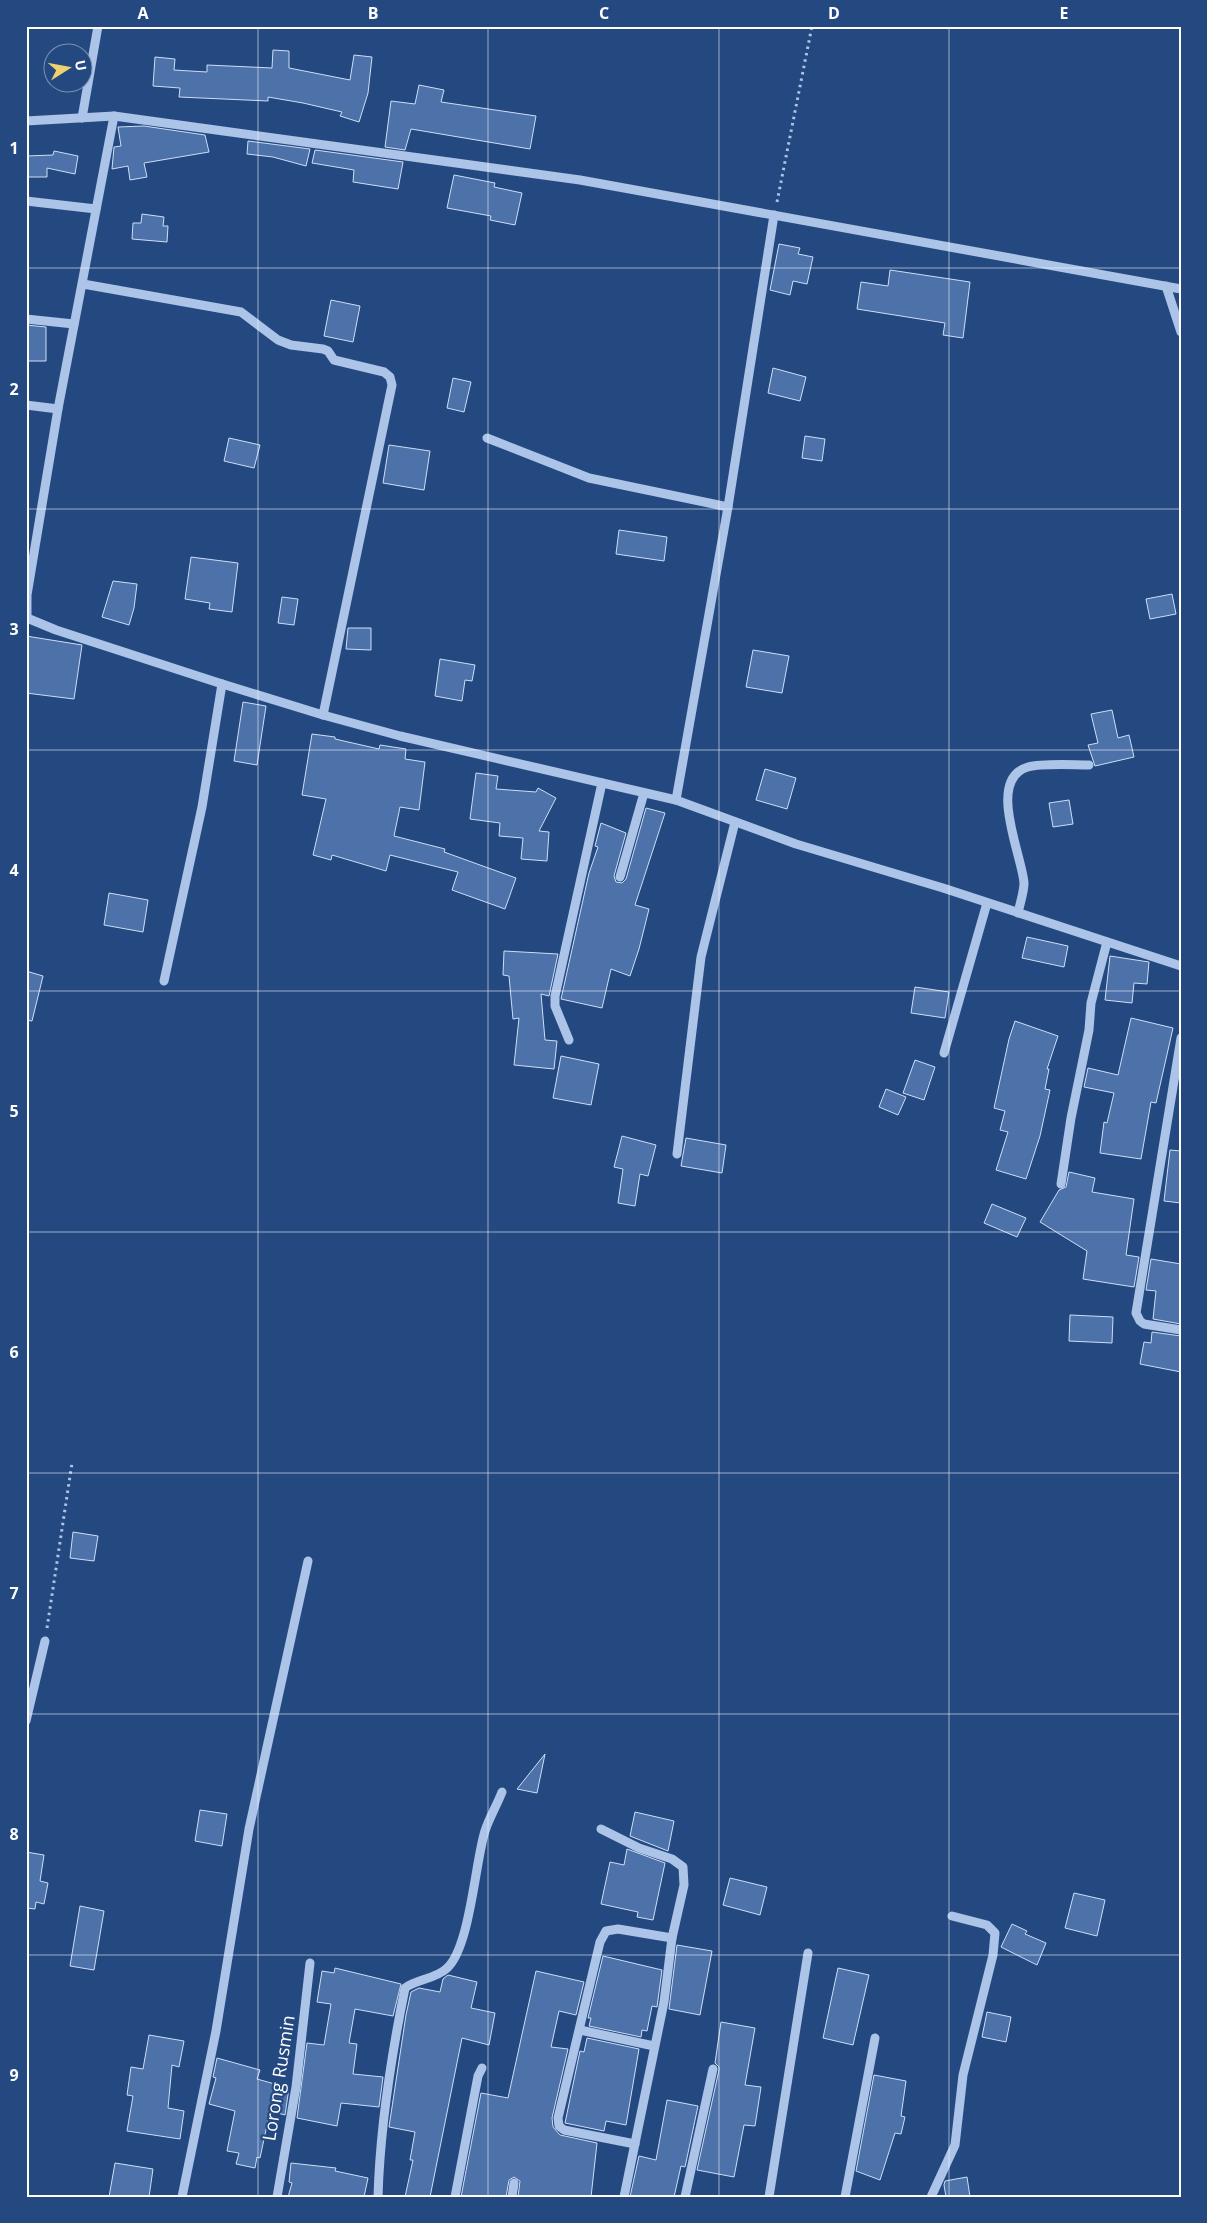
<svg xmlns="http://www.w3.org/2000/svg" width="1207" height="2223" viewBox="0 0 1207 2223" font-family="'Open Sans',sans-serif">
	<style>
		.building { fill: #4c72a9; stroke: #cedef5 }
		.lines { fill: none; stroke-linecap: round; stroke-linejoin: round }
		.path { stroke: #abc4e7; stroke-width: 3; stroke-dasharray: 2.5 4; stroke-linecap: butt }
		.minor { stroke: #abc4e7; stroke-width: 9 }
		.grid { fill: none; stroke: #fff; stroke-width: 1; stroke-opacity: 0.55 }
		.labels { text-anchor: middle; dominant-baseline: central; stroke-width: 4.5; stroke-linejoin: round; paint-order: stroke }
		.street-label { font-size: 18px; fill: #fff; stroke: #244981 }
		.neatline { fill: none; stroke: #fff; stroke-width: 2 }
		.grid-label { font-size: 16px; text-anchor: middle; font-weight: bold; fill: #fff }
	</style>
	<rect width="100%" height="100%" fill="#244981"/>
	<g class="building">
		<polygon points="273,50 289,51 289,68 350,80 354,55 372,57 368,93 359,122 340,116 342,112 303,103 268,97 268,101 179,97 180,88 153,86 155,57 175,59 174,70 207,72 207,65 272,68"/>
		<polygon points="419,85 444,90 441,102 536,116 530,149 411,129 405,150 385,147 391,101 415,104"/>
		<polygon points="144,126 205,135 209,152 144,163 147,177 130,180 128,166 112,169 114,147 121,146 118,127"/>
		<polygon points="248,141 310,149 306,166 273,157 247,154"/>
		<polygon points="315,150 403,162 398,189 353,182 354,170 312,163"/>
		<polygon points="54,151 78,156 75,174 47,168 47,177 26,177 26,156 53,155"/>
		<polygon points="454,175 495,183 494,187 522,193 515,225 490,220 491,216 447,208"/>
		<polygon points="142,214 164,217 163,226 168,226 167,242 132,239 133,223 141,223"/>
		<polygon points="779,244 800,248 798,254 813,257 807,284 793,281 790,295 770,290"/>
		<polygon points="890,270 970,282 963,338 943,335 945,323 857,309 861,282 888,286"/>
		<polygon points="331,300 360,306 353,342 324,336"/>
		<polygon points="26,325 46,327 46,361 26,361"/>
		<polygon points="773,368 806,377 800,401 768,393"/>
		<polygon points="453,378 471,382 464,412 447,408"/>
		<polygon points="805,436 825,439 822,461 802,458"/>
		<polygon points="229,438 260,445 254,468 224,461"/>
		<polygon points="389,445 430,451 424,490 383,483"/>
		<polygon points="619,530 667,537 664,561 616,554"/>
		<polygon points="191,557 238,563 232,612 209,609 210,603 185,599"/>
		<polygon points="113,581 137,584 134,608 129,625 102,617"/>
		<polygon points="1172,594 1176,614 1150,619 1146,599"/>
		<polygon points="282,597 298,599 294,625 278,623"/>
		<polygon points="348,628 371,628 371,650 346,649"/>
		<polygon points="26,636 82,645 74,699 26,693"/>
		<polygon points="753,650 789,656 782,693 746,687"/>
		<polygon points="440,659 475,665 472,681 465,680 462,701 435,696"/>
		<polygon points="243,702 266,706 257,765 234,761"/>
		<polygon points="1112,710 1118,738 1129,735 1134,757 1095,766 1088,745 1098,743 1091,714"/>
		<polygon points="312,734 335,737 335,739 379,749 380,745 406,749 405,759 425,762 419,810 400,807 394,836 445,849 444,852 516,878 505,909 452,890 458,872 390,855 386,871 332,855 331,860 313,855 326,799 302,795"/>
		<polygon points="765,769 796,778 787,809 756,800"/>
		<polygon points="476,773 498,776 496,789 536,792 538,788 556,798 539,831 549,832 547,861 521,859 523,838 499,836 500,823 470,819"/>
		<polygon points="1069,800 1073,824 1053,827 1049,803"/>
		<polygon points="646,808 665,813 635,905 649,909 639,949 630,976 611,969 602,1008 561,999 589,873 598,847 595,846 601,823 626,833 614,876 616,882 622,883 626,879"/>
		<polygon points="109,893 148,900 143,932 104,925"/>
		<polygon points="1027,937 1068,946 1064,967 1022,958"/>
		<polygon points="504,951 558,954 549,996 541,994 545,1040 557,1041 554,1069 514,1065 519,1018 513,1019 509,976 503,975"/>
		<polygon points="1110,956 1149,962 1147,984 1134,983 1132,1003 1105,1000"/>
		<polygon points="26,971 43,976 32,1021 26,1020"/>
		<polygon points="915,987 949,992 945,1018 911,1013"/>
		<polygon points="1131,1018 1173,1028 1156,1103 1151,1102 1141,1159 1100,1153 1104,1122 1107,1123 1114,1093 1084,1087 1088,1068 1118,1075"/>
		<polygon points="1015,1021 1058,1036 1047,1069 1049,1069 1045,1089 1050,1090 1040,1136 1026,1179 996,1170 1008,1132 1000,1130 1005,1111 994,1108 1009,1039"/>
		<polygon points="561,1056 599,1064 591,1105 553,1098"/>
		<polygon points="915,1060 935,1067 924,1100 903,1093"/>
		<polygon points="886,1089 906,1097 898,1115 879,1107"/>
		<polygon points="622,1136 656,1145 648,1176 640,1174 635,1206 618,1203 623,1169 614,1167"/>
		<polygon points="686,1138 726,1145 722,1173 681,1166"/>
		<polygon points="1170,1150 1181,1151 1181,1203 1164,1201"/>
		<polygon points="1069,1172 1095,1178 1092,1192 1134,1199 1126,1255 1139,1257 1134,1287 1083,1279 1087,1251 1040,1222 1059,1190 1066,1187"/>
		<polygon points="992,1204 1026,1218 1017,1237 984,1223"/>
		<polygon points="1151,1259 1181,1264 1181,1324 1153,1319 1156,1291 1146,1290"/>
		<polygon points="1070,1315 1113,1317 1112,1343 1069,1341"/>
		<polygon points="1152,1332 1181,1336 1181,1372 1140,1364 1144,1342 1151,1343"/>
		<polygon points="73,1532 98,1536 94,1561 70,1558"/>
		<polygon points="545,1754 537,1793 517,1789"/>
		<polygon points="200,1810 227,1814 222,1846 195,1841"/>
		<polygon points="635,1812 674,1821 668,1851 630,1836"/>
		<polygon points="627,1849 665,1863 653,1920 637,1917 638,1912 601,1904 610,1862 624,1865"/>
		<polygon points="26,1852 44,1855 40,1881 48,1883 44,1904 36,1902 35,1909 26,1908"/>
		<polygon points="730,1878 767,1887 760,1915 723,1905"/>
		<polygon points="1074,1893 1105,1900 1097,1936 1065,1928"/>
		<polygon points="80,1906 104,1911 94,1970 70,1966"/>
		<polygon points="1012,1924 1027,1931 1025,1934 1046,1943 1037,1965 1001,1947"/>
		<polygon points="677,1945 712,1951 700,2015 669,2009"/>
		<polygon points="603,1956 662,1970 657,2007 652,2006 647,2031 642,2030 641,2037 589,2026 591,2018 588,2018"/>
		<polygon points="335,1968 401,1984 393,2016 355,2009 349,2043 357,2044 353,2074 383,2077 379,2107 341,2103 337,2126 297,2118 307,2043 324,2045 331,2004 317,2002 322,1971 334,1973"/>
		<polygon points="838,1968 869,1975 853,2045 823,2038"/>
		<polygon points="536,1971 584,1982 576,2015 559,2011 551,2047 568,2049 552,2118 553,2127 560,2135 597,2143 591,2197 518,2197 520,2181 514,2177 509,2180 506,2197 461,2197 481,2093 508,2098"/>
		<polygon points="448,1975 477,1982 471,2008 495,2013 489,2045 462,2038 430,2197 405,2197 413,2160 410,2160 415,2132 389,2127 406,2015 411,1992 419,1988 440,1992 443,1979"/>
		<polygon points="987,2012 1011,2017 1006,2042 982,2037"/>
		<polygon points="721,2022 755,2028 745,2085 761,2087 755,2126 744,2125 734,2177 697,2170 719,2070 719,2067 715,2063"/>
		<polygon points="149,2035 184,2041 179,2067 172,2065 168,2108 184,2111 180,2139 127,2131 133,2096 127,2095 131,2067 143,2069"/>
		<polygon points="587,2038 639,2049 626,2125 606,2121 604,2131 565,2123 580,2051 584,2052"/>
		<polygon points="217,2058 260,2070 257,2079 289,2088 285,2115 270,2111 260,2158 257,2157 255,2168 236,2164 239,2153 227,2151 235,2111 209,2104 216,2078 213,2077"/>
		<polygon points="874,2075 906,2081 901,2116 905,2117 901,2134 895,2133 880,2180 856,2171"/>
		<polygon points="667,2100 698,2106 685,2167 681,2166 674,2197 630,2197 639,2156 656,2160"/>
		<polygon points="115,2163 153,2169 149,2197 109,2197"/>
		<polygon points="291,2163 336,2168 335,2171 368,2178 364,2197 288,2197 292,2183 289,2182"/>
		<polygon points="967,2177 970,2197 946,2197 944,2185 945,2181"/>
	</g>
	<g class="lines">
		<g class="path">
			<polyline points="777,202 812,26"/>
			<polyline points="47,1628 72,1463"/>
		</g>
		<g class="minor">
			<polyline points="114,116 58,409 27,595 27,618 56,630 216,682 323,715 400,736 676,800 796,844 943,888 1181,966"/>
			<polyline points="82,118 98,26"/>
			<polyline points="26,121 114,116 580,180 1181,289"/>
			<polyline points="26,201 96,209"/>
			<polyline points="83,284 241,312 278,340 291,345 323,349 328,351 334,360 384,372 390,377 392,385 323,715"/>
			<polyline points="1166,286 1181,332"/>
			<polyline points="26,319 74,324"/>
			<polyline points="26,405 58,409"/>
			<polyline points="487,438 589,478 728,507"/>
			<polyline points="676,800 728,507 774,215"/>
			<polyline points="620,877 644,793"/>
			<path d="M1018,913C1020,903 1024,892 1024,883C1022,855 986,779 1028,767C1043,763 1073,765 1089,765"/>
			<polyline points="164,981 202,807 222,684"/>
			<polyline points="1181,1038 1136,1313 1140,1321 1144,1324 1181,1330"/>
			<polyline points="569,1040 555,1006 555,996 602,783"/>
			<polyline points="944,1053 987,903"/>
			<polyline points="677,1154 701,957 735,822"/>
			<polyline points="1061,1184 1071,1118 1089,1030 1091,1003 1107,942"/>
			<polyline points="26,1721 45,1641"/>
			<polyline points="601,1829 639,1848 672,1859 683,1867 684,1885 672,1938 664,2002 624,2197"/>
			<polyline points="580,2030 654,2046"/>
			<polyline points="635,2144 564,2130 559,2126 558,2118 600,1942 606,1931 618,1929 672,1938"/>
			<polyline points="182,2197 216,2031 249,1829 308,1561"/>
			<polyline points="277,2197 296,2087 310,1963"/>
			<path d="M378,2197C380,2126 391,2057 405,1988C417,1979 435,1979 446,1969C470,1950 475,1862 485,1831C489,1818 497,1805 502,1792"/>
			<polyline points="455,2197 478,2076 482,2068"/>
			<polyline points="512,2197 514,2183"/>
			<polyline points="685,2197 713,2069"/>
			<polyline points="769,2197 808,1953"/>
			<polyline points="845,2197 875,2038"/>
			<polyline points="931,2197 955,2145 963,2075 993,1955 995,1933 987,1925 952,1916"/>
		</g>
	</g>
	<path class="grid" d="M258,26V2197M488,26V2197M719,26V2197M949,26V2197M26,268H1181M26,509H1181M26,750H1181M26,991H1181M26,1232H1181M26,1473H1181M26,1714H1181M26,1955H1181"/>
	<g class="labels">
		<g class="street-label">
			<text transform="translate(278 2078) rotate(-81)">Lorong Rusmin</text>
		</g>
	</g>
	<rect width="1207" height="2223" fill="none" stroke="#244981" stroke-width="55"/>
	<g transform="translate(68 68) rotate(79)"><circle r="24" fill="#244981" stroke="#7c92b3"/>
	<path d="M0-4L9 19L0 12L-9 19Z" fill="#f1d06e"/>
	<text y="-8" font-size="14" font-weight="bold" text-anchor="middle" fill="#ffffff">U</text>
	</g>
	<rect x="28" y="28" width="1152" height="2168" class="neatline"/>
	<g class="grid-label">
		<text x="143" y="19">A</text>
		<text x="373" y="19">B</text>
		<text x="604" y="19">C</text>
		<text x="834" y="19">D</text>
		<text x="1064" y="19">E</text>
		<text x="14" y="154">1</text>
		<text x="14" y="395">2</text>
		<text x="14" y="635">3</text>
		<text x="14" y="876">4</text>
		<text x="14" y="1117">5</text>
		<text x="14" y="1358">6</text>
		<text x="14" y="1599">7</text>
		<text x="14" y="1840">8</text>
		<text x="14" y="2081">9</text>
	</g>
</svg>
